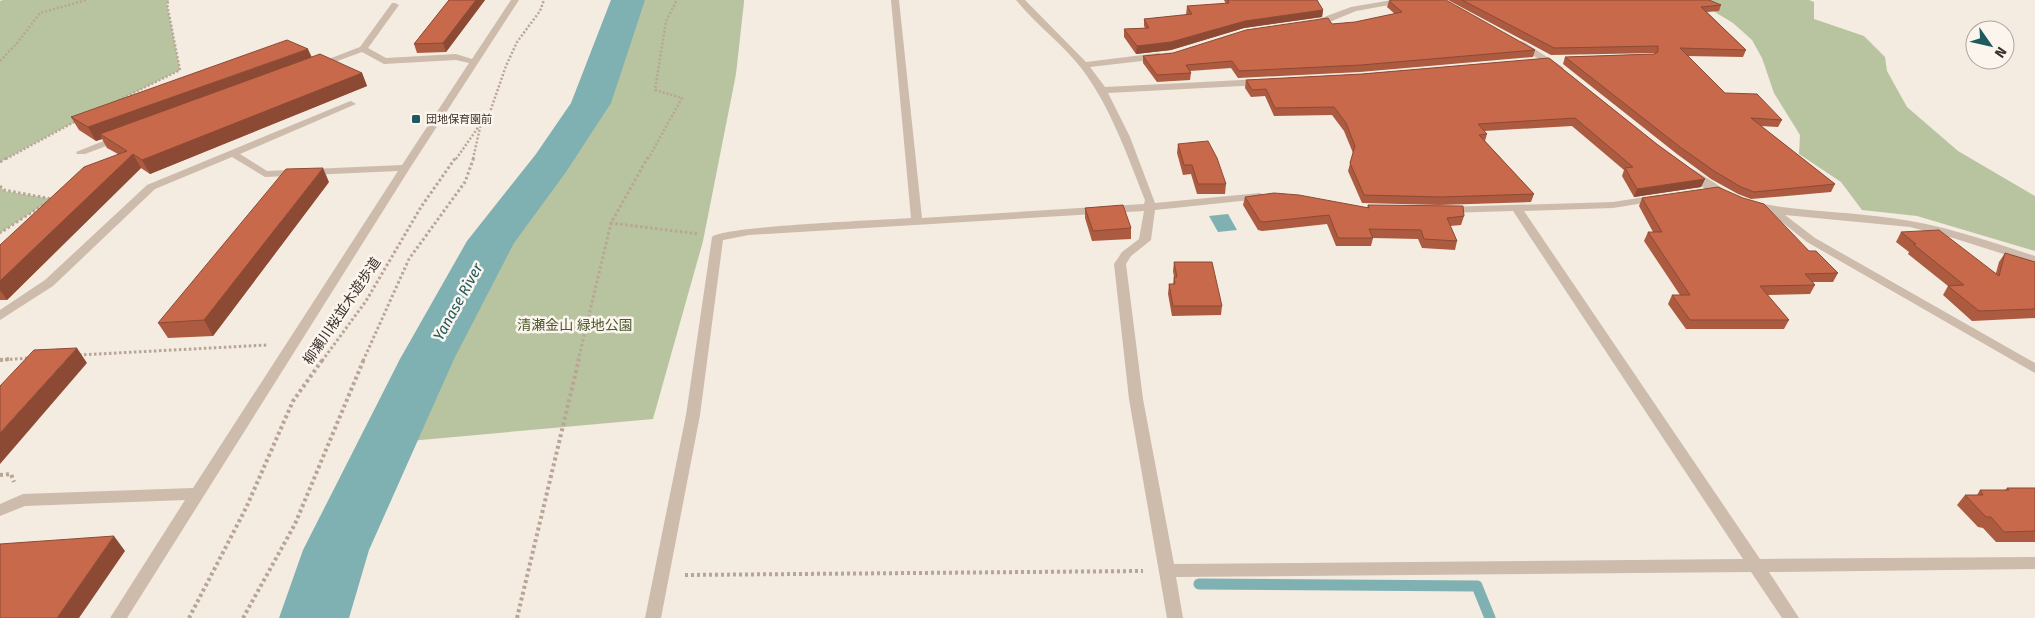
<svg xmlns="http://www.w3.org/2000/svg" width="2035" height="618" viewBox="0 0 2035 618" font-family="'Fira Sans','Noto Sans JP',sans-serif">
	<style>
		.green { fill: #b8c4a0 }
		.water { fill: #7fb0b2 }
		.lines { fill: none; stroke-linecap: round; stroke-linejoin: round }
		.stream { stroke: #7fb0b2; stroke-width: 11 }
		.river { fill: #7fb0b2; fill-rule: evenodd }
		.path-far2 { stroke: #b9a596; stroke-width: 2.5; stroke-dasharray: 2 2; stroke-linecap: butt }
		.path-far1 { stroke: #b9a596; stroke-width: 3; stroke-dasharray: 2.5 2.5; stroke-linecap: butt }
		.path { stroke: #b9a596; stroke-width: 4; stroke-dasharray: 3 3; stroke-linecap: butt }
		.minor { fill: #cdbbac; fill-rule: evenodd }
		.wall { fill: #ac5a40 }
		.shaded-wall { fill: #8c4a34 }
		.building { fill: #c8694b; stroke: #8c4a34 }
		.poi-dot { fill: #1f5a5e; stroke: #fbf5ee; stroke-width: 2 }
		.labels { text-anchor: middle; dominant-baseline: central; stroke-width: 5; stroke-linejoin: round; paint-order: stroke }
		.far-poi-label { font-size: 11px; fill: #3b302b; stroke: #fbf5ee; text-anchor: start }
		.street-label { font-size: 14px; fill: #3b302b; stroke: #fbf5ee }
		.park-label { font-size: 14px; fill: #4a5a2e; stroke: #fbf5ee }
		.water-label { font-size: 15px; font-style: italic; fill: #1f5a5e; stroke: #fbf5ee }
	</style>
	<rect width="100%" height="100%" fill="#f4ebe1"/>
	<g class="green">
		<polygon points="3,0 169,0 167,4 180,70 63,128 0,162 0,1"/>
		<polygon points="630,0 744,0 744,2 736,74 703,241 653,419 387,443 591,103"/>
		<polygon points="1695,0 1809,0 1814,2 1814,19 1864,36 1885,57 1887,71 1907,107 1958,151 2035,196 2035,251 1917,216 1862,210 1841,182 1799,154 1800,135 1774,93 1762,58 1752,40 1733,23"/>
		<polygon points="0,186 4,191 52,199 0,233"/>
	</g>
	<polygon class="water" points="1228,214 1237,230 1218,232 1209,216"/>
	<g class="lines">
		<polyline class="stream" points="1199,584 1477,586 1490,618"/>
		<polygon class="river" points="611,0 645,0 611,103 566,172 514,243 454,359 369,550 349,618 279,618 303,550 400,359 467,241 536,154 571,103"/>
		<g class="path-far2">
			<polyline points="0,61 18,42 40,13 86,0"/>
			<polyline points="119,100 180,70 167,4 169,0"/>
			<polyline points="6,159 78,120"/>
			<polyline points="456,159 491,109 506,66 517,42 540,11 544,0"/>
			<polyline points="473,159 481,123"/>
			<polyline points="648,159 682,98 655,90 666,21 677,0"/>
		</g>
		<g class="path-far1">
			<polyline points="648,157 611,223 699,234"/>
			<polyline points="0,162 8,157"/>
			<polyline points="0,186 4,190 52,199 0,233"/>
			<polyline points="79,355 267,345"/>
			<polyline points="0,360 30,358"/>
			<polyline points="322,361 366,301 421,207 456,157"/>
			<polyline points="363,361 409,259 465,182 474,157"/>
			<polyline points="578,361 611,223"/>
		</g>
		<g class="path">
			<polyline points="0,360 10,359"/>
			<polyline points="0,475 11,474 14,482"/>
			<polyline points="685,575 1143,571"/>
			<polyline points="189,618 246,508 293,401 323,359"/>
			<polyline points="243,618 295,524 364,359"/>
			<polyline points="517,618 579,359"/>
		</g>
		<g class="minor">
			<polygon points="511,0 519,0 410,168 127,618 110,618 185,500 25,506 0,516 0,504 23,494 193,488 398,171 265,177 232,157 155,189 53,286 0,320 0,310 45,280 147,185 348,102 351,101 356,104 240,154 267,171 402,165 469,63 456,60 384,64 362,52 321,67 318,68 313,65 360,47 392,3 395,3 399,5 368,48 386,58 456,54 472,59"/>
			<path d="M891,0H899L922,218L1144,204L1145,200C1127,155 1111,108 1082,69C1063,44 1036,25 1016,0H1025L1086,62L1159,53L1163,56L1159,59L1090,67L1105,87L1261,79L1266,82L1261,85L1108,93L1130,137L1155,203L1260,193L1265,196L1260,199L1155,210L1151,240L1131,256L1126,264L1143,399L1174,564L1743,559L1513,211L1446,213L1440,210L1446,207L1613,202L1658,195L1663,198L1662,200L1613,208L1524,211L1760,559L2035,557V569L1769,572L1799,618H1782L1751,572L1176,577L1183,618H1167L1129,399L1114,264L1122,252L1139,239L1144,211L749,235L723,240L700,415L661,618H645L686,415L712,237C723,226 885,220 911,218Z"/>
			<polygon points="1392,0 1410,0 1406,2 1356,11 1327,23 1312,26 1308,23 1351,7"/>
			<polygon points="1521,41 1524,42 1564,68 1559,71 1556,70 1518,46 1518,42"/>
			<polygon points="121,134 125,135 125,139 85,154 77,154 76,152"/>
			<path d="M1690,168C1694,169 1729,192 1731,195L1730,197C1715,201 1697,182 1686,173L1685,171L1686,169Z"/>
			<path d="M1754,202C1799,212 1845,211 1891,218C1940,224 1988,241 2035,256V264L1953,238L1910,227L1785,215L1815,238L2035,363V373L1807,242L1769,212L1750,207L1748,205Z"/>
		</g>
	</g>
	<g class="wall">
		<polygon points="449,0 485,0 446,52 417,53 414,44"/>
		<polygon points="1224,0 1317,0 1323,10 1322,17 1244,28 1171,50 1136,54 1124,37 1124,29 1145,28 1144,26 1144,19 1186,15 1187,6 1226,4"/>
		<polygon points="1448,0 1709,0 1721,5 1719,11 1707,12 1746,50 1743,57 1687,56 1725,93 1782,120 1778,127 1761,126 1835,184 1831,192 1751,199 1738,194 1711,179 1677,154 1563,64 1565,57 1654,54 1655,53 1551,55"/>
		<polygon points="1389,1 1535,50 1533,57 1360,72 1238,78 1231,68 1190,71 1191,73 1190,80 1157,82 1143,63 1143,56 1173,53 1332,24 1355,22 1395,14 1387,7"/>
		<polygon points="312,58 362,73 367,86 150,174 141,168 7,300 0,300 0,245 118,154 107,148 102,139 96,141 79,130 71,117"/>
		<polygon points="1549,58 1658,145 1705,179 1701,187 1634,197 1622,176 1624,170 1572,126 1484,131 1487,134 1485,141 1534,194 1531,202 1439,205 1362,203 1348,171 1353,153 1344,131 1332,115 1274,116 1265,96 1251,97 1245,88 1246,80 1362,74"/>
		<polygon points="1178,144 1226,184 1225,194 1197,194 1191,174 1183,175 1177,153"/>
		<polygon points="329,182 213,336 168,338 158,323"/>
		<polygon points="1245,197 1367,208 1368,205 1464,216 1461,225 1450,226 1457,241 1455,250 1422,248 1418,239 1373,238 1371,246 1336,246 1327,224 1262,231 1258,230 1243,205"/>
		<polygon points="1642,198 1809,251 1838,273 1833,282 1813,282 1815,285 1810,294 1767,295 1789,320 1784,329 1686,329 1668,304 1672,295 1680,295 1644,241 1648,232 1653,232 1639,206"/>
		<polygon points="1085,208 1131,228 1131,239 1092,241 1085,218"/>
		<polygon points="1901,232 1996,273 1999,262 2005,253 2035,262 2035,318 1972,321 1943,295 1948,286 1908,254 1909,252 1896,242"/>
		<polygon points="1174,262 1222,306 1221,315 1172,316 1168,294 1169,284 1173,284 1174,277 1173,271"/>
		<polygon points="2007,488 2035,488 2035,542 1996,542 1983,528 1978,527 1957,505 1965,495 1977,495 1980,490 2005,490"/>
	</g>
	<g class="shaded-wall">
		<polygon points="476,0 485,0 446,52 443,43"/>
		<polygon points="1323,10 1322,17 1244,28 1171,50 1136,54 1137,46 1245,21"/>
		<polygon points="308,49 314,62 100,134 102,139 96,141 88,127"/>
		<polygon points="362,73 367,86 150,174 142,160"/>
		<polygon points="133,154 141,168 7,300 0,290 0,281"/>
		<polygon points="323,168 329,182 213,336 204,320"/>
		<polygon points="1705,179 1701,187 1634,197 1637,189"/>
		<polygon points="77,348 87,363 0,464 0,433"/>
		<polygon points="114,536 125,551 79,618 57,618"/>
	</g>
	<g class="building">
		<polygon points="449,0 476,0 443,43 414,44"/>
		<polygon points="1228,0 1317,0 1323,10 1245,21 1171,42 1137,46 1124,29 1149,28 1144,19 1192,14 1187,6 1229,3"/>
		<polygon points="1393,0 1446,0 1535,50 1361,65 1239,71 1232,61 1186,65 1191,73 1157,75 1143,56 1173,53 1246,30 1328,18 1332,24 1355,22 1402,12 1389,1"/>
		<polygon points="1462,0 1709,0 1721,5 1701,7 1746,50 1680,48 1725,93 1757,94 1782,120 1751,118 1835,184 1754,192 1741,187 1714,171 1680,147 1565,57 1654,54 1658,52 1658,46 1554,48"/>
		<polygon points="287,40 308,49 88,127 71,117"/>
		<polygon points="320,54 362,73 142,160 133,154 0,281 0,245 84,167 127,151 100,134"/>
		<polygon points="1549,58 1658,145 1705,179 1637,189 1625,168 1633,167 1575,118 1478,124 1487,134 1479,135 1534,194 1441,197 1364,195 1350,163 1355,146 1346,123 1334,107 1275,108 1266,89 1252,90 1246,80 1362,74"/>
		<polygon points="1208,141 1217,158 1226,184 1198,184 1192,165 1184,165 1178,144"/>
		<polygon points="323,168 204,320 158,323 286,169"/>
		<polygon points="1718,187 1743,198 1764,204 1809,251 1816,251 1838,273 1805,274 1815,285 1760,286 1789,320 1690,320 1672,295 1690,295 1648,232 1662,232 1642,198"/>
		<polygon points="1274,193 1299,195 1369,208 1368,205 1463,206 1464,216 1447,218 1457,241 1424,239 1421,230 1369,229 1373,238 1338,238 1329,215 1263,222 1260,221 1245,197"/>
		<polygon points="1123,205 1131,228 1093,231 1085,208"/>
		<polygon points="1939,230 1999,276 2005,253 2035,262 2035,309 1979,311 1948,286 1964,285 1913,244 1916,244 1901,232"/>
		<polygon points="1174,262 1212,262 1222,306 1173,306 1169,284 1175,284 1174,277 1177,277"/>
		<polygon points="77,348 0,433 0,386 34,350"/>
		<polygon points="2007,488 2035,488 2035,531 2004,532 1991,517 1986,517 1965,495 1983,495 1980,490 2009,490"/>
		<polygon points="114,536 57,618 0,618 0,544"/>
	</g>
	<rect class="poi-dot" x="411" y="114" width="10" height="10" rx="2.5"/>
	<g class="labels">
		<g class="far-poi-label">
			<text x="426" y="119">団地保育園前</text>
		</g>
		<g class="street-label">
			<text transform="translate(342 311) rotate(-56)">柳瀬川桜並木遊歩道</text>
		</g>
		<g class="park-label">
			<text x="575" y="325">清瀬金山 緑地公園</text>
		</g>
		<g class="water-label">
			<text transform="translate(458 302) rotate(-61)">Yanase River</text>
		</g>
	</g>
	<g transform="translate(1990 45) rotate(124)"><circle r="24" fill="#fbf5ee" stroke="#aea6a0"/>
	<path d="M0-4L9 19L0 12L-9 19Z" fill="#1f5a5e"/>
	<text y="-8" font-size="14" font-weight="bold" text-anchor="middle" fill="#3b302b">N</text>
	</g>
</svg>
